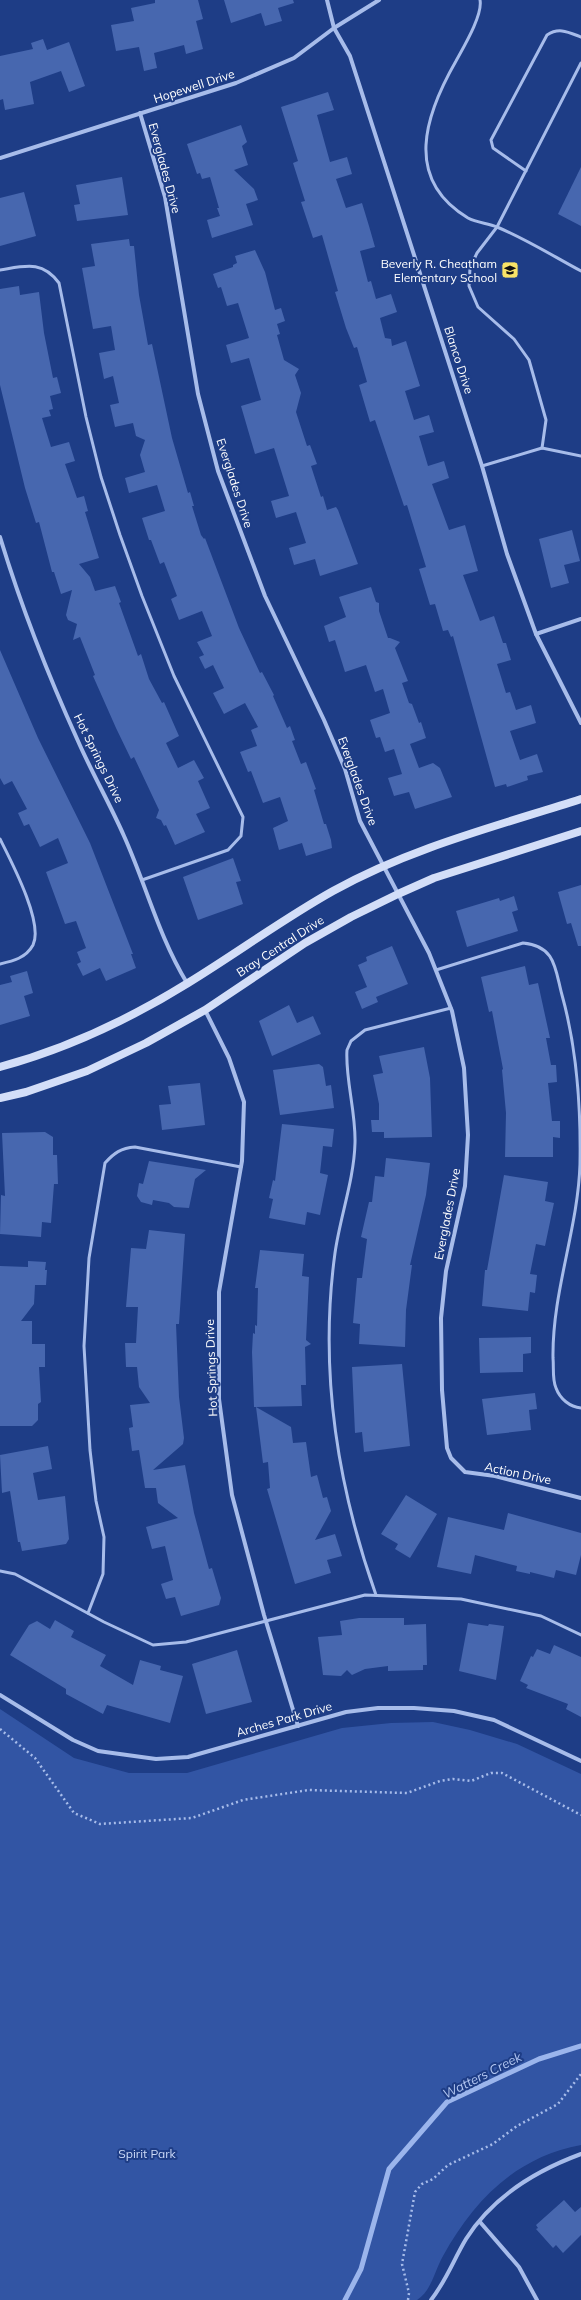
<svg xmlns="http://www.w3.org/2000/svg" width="581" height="2300" viewBox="0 0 581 2300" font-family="Mulish,sans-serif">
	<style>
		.green { fill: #3255a4 }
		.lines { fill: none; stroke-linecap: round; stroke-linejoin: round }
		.stream { stroke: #9bb5ec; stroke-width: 5 }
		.building { fill: #4767af }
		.path { stroke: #a7bcea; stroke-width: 2.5; stroke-dasharray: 2 3; stroke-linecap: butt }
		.lane { stroke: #a7bcea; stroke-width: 3 }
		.street { stroke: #a7bcea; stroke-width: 4 }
		.secondary { stroke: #d3def8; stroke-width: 8 }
		.labels { text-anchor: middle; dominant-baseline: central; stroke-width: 4; stroke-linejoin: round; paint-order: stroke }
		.street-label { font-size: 12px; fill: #fff; stroke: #1e3d86 }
		.poi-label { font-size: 12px; fill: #fff; stroke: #1e3d86; text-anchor: end }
		.park-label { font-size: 12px; fill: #ccdaf8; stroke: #1e3d86 }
		.water-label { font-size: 13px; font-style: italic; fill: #b3c7f2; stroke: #1e3d86 }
	</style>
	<rect width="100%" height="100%" fill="#1e3d86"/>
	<path class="green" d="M0,1709L74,1758L129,1773H187L342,1728L391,1723L433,1722L470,1730L517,1744L581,1774V2145C516,2157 474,2200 443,2256C434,2272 432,2290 417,2300H0Z"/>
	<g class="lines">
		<polyline class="stream" points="345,2300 361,2269 389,2169 447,2102 539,2059 581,2046"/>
	</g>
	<g class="building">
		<polygon points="155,0 198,0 203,19 196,21 203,49 186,54 184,45 154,53 157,68 144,71 139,47 116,51 111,25 134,21 131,8 155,3"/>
		<polygon points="224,0 293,0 294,3 278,8 282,21 265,26 261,13 231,23"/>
		<polygon points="43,39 47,50 69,42 85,86 69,92 61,71 30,82 34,104 5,110 3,99 0,100 0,56 33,49 31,43"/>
		<polygon points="328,92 334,110 317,115 330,162 347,157 352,174 336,179 346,208 362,203 369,226 375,247 360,251 368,282 371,281 376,299 391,294 397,312 380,318 385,338 391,339 392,346 406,341 420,386 405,391 414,420 429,415 434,432 419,436 428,466 444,461 449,478 432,484 449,530 465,525 478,571 463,575 480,621 494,616 503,643 506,643 511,660 497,664 506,693 510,692 516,710 531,705 536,723 510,731 520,760 537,754 543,772 527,776 528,780 507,787 506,784 495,787 453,636 451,637 448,630 443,631 435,604 430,605 419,569 426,567 407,505 404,506 375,420 370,422 359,385 367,382 357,347 354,348 346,328 335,292 338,291 322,235 313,238 301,202 305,201 293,163 298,161 281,107"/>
		<polygon points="241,125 247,142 242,146 248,165 234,170 254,189 258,200 246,204 253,225 212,238 207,220 220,216 217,208 219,208 210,177 202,179 200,173 197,174 187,144"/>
		<polygon points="581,167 581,226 558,214"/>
		<polygon points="122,177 128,215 77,221 74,205 80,204 76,185"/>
		<polygon points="24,192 36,236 0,246 0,198"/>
		<polygon points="129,239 130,246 134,246 139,295 148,345 152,344 172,438 188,493 190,492 194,506 192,506 201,535 204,539 205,538 239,628 260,673 262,672 274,695 273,696 287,728 290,726 295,740 292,741 301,764 306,762 316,789 314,790 324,824 326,824 331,840 332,848 306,856 302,843 279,850 273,828 288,821 280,797 263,803 251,771 248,772 240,752 257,746 251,730 258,727 245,703 224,714 213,693 224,688 213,665 205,669 199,657 204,655 197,642 212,636 202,611 179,620 171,599 177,596 164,562 160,564 151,540 149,540 142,518 165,511 157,485 129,493 125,478 145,472 140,455 145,440 136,436 133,423 115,427 110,405 119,403 113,376 104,379 99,353 115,350 111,326 93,329 82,268 95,266 91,244"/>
		<polygon points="255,250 265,272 275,310 281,308 285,321 277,324 280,334 277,335 284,360 299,369 295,375 301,393 296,412 307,446 310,445 317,464 311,466 321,497 323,496 327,510 336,507 338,510 358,564 320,576 315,559 294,565 289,548 306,543 296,512 276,518 271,501 289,496 274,448 255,454 241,406 261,400 249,358 231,363 226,345 249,338 238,303 227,306 221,287 218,288 213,274 233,267 233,265 237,263 235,256"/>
		<polygon points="19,286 20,295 39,292 44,333 53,378 57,377 61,393 50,396 53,409 49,410 51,416 42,418 51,447 69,442 75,461 65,464 77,498 84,496 88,511 85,512 99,558 79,564 90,577 95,591 115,586 121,602 119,603 138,656 141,654 149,679 162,703 164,702 179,736 166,743 178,768 194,760 204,778 198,781 210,808 196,814 205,832 175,845 166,825 164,826 161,820 156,818 159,810 134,757 131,759 116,728 93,676 95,675 80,637 73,640 77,624 68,620 66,615 72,590 61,594 54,572 52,572 39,522 36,523 25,488 0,385 0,289"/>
		<polygon points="572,530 580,561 564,565 569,583 551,588 539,539"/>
		<polygon points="371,587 376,602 379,603 379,611 388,638 390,638 400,642 395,648 408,681 402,683 409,703 412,704 419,723 421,722 426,738 410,744 419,768 433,763 440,768 452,797 415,809 409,792 394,796 388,778 402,774 394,749 385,752 380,737 376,738 370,720 390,713 383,689 375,692 366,665 345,672 335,640 329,642 324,626 346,617 339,597"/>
		<polygon points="0,650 38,738 90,843 133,954 131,954 136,968 106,981 100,968 83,976 77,964 81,962 77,952 86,948 76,921 65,924 46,872 68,863 58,838 40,847 29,824 24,826 18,813 27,809 12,781 4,785 0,778"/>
		<polygon points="233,858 241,881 236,882 243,904 198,920 183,877"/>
		<polygon points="581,885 581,946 578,946 571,923 567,924 558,892"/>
		<polygon points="514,896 518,910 512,912 518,931 467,947 456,911 499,898 500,901"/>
		<polygon points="392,946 408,984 376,997 378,1002 362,1009 355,992 367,987 358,965 367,961 366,957"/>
		<polygon points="525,966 529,985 538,983 550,1038 546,1038 551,1065 556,1065 557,1082 548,1083 552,1121 560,1121 560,1138 553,1137 553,1157 505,1157 506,1113 502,1070 503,1069 492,1011 489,1012 481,977"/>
		<polygon points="27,971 33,993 24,996 30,1016 0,1025 0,985 12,982 10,976"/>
		<polygon points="289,1005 297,1023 313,1016 321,1034 272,1056 259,1021"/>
		<polygon points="424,1047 430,1078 432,1137 384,1138 384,1132 372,1132 371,1120 379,1120 379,1104 373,1075 383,1073 379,1056"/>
		<polygon points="319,1064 323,1067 326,1086 331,1085 334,1108 280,1115 273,1070"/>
		<polygon points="200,1083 205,1125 162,1130 159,1105 171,1104 168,1086"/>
		<polygon points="282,1124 334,1129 332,1147 323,1146 320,1173 328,1175 320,1215 307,1212 305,1225 269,1218 273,1199 269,1198 273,1180 275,1181"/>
		<polygon points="45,1132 53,1137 53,1155 57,1155 58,1184 54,1184 51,1223 42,1222 41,1237 0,1234 1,1195 5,1196 2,1133"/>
		<polygon points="386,1158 430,1163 426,1195 410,1265 412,1265 406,1310 405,1347 359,1344 360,1324 353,1323 357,1278 362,1278 367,1239 361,1237 369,1202 372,1202 375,1176 384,1177"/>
		<polygon points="149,1161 206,1170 195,1179 189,1208 174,1207 169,1203 153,1200 152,1205 141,1202 137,1196 139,1183 143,1184"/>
		<polygon points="504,1175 548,1182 545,1201 554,1203 545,1246 536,1244 530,1274 537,1275 535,1293 530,1292 528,1311 482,1306 485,1270 487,1270"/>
		<polygon points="149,1230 185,1234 179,1324 176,1324 179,1397 184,1438 183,1444 153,1470 185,1465 194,1513 209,1569 212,1568 221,1598 219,1605 181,1616 175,1597 166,1599 161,1584 173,1580 165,1546 152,1549 146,1527 178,1518 158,1503 156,1488 145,1488 139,1450 132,1451 129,1428 133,1427 130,1405 150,1403 139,1387 137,1367 126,1367 125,1343 136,1343 138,1307 126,1307 131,1248 146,1249"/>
		<polygon points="260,1250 304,1254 302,1276 309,1277 306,1340 311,1344 305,1347 306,1385 301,1385 302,1406 256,1407 291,1427 293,1443 306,1442 311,1477 317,1475 323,1498 327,1497 331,1511 315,1540 335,1534 342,1556 327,1560 331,1573 295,1584 267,1489 270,1488 268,1462 263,1463 256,1407 254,1407 252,1352 253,1333 255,1334 255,1325 257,1326 258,1288 255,1288"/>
		<polygon points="28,1261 46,1262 45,1270 47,1270 46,1285 35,1285 34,1304 21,1321 32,1321 32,1344 45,1344 45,1367 39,1367 41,1402 38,1404 38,1420 32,1426 0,1426 0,1266 28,1267"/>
		<polygon points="531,1337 531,1353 523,1354 523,1372 480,1373 479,1338"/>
		<polygon points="402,1364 410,1446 364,1452 362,1432 355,1433 352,1367"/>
		<polygon points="535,1393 537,1409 529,1410 531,1430 487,1435 482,1399"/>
		<polygon points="48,1446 52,1469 33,1473 38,1500 65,1496 69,1539 66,1544 22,1551 20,1542 18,1542 10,1491 2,1493 0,1455"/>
		<polygon points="406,1495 437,1514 410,1558 395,1549 398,1544 381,1534"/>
		<polygon points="508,1513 581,1533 581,1555 576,1575 556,1570 554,1578 530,1572 530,1574 516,1571 517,1566 475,1555 471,1574 437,1567 448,1517 504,1530"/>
		<polygon points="359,1618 404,1618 404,1625 426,1624 427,1665 423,1665 423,1670 388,1671 388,1666 365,1669 352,1675 347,1670 341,1676 323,1675 318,1637 342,1635 340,1621"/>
		<polygon points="55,1620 74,1631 71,1637 106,1655 100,1666 133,1685 140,1660 161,1666 160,1670 183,1676 170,1723 107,1705 103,1714 66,1694 66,1689 10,1655 29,1625 37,1621 50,1629"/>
		<polygon points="468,1623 488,1626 489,1624 504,1626 496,1680 459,1671"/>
		<polygon points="554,1645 581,1657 581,1717 566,1709 568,1704 526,1688 528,1685 520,1681 531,1656 533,1657 537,1649 550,1654"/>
		<polygon points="237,1650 252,1702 206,1714 192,1664"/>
		<polygon points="564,2200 575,2212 581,2207 581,2235 563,2253 556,2245 553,2248 536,2229 538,2228 536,2225"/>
	</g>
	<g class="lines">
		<g class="path">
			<polyline points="0,1729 35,1758 74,1813 100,1824 192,1818 243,1800 309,1790 407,1793 440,1781 453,1779 471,1781 491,1773 502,1773 581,1815"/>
			<polyline points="408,2300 409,2293 402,2264 415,2192 422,2184 433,2179 448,2165 493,2144 517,2126 558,2104 581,2074"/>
		</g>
		<g class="lane">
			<path d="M480,0C483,15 463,48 456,61C425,115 403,179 468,218C477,223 488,223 497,227C526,239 553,256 581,271"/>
			<path d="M526,171L493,148L491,140L547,35C559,27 568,32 581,37"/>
			<path d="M0,270C25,266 42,260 59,283L86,417L101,477L120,535L142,596L174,676L243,817L241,836L228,850L142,880"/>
			<polyline points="542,448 546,420 529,360 514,339 478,307 469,286 470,268 477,253 497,227 581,63"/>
			<polyline points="482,466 542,448 581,456"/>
			<path d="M0,839C11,861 44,923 33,945C26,958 13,961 0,964"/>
			<path d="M436,970L523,943C556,946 555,969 562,995C577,1049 581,1108 580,1164C578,1229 552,1292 553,1358C554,1368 552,1379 556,1388C560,1399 570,1407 581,1408"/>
			<polyline points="0,1571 15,1574 104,1622 153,1645 186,1642 365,1595 461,1599 541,1616 581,1635"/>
			<path d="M376,1595C337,1485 319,1369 335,1253C340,1217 354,1180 355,1143C356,1112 345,1078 347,1050L351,1041L365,1030L451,1008"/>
			<path d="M88,1613L103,1574L104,1537L96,1501L90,1450L84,1346L89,1258L105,1163C114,1153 121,1148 135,1147L241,1167"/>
		</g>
		<g class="street">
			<polyline points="327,0 334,28 350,56 482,466 507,554 536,634 581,723"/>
			<polyline points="140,113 165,197 198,394 218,471 265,596 324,720 345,769 360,821 429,953 452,1011 464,1068 468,1135 465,1186 446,1271 441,1318 442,1390 447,1448 451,1458 465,1472 495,1476 581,1498"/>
			<polyline points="0,158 236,83 294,58 334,28 379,0"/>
			<path d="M0,537C21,606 48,675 78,741C92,773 110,804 124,836C146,885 159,937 187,983"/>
			<polyline points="536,634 581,619"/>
			<polyline points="205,1010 229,1058 244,1102 242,1161 219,1292 219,1399 232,1495 264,1615 298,1726"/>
			<polyline points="0,1695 73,1740 98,1751 156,1759 188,1757 346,1712 378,1708 414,1708 454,1711 494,1720 581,1761"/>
			<polyline points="480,2222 519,2267 537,2300"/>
			<path d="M431,2300C446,2281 454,2259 466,2239C493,2196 535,2171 581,2154"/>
		</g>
		<g class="secondary">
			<path d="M0,1067C66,1049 130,1019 188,983C237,953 283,919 333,891C410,848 497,826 581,799"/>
			<polyline points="0,1098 26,1092 87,1071 146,1043 205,1010 305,943 351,917 398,894 434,878 581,831"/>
		</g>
	</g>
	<defs>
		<g id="school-square" transform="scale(0.9)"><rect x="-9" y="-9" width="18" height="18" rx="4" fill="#f9e367" stroke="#1e3d86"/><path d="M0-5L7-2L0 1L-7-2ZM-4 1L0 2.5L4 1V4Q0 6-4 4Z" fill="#111"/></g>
	</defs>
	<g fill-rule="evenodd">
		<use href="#school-square" x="510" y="270"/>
	</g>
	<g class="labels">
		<g class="street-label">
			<text transform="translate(194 86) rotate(-18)">Hopewell Drive</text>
			<text transform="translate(165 168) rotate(75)">Everglades Drive</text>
			<text transform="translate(459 360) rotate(72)">Blanco Drive</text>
			<text transform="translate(235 483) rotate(72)">Everglades Drive</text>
			<text transform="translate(99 758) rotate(64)">Hot Springs Drive</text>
			<text transform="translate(358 781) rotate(70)">Everglades Drive</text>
			<text transform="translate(280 946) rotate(-33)">Bray Central Drive</text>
			<text transform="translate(447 1214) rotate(-79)">Everglades Drive</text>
			<text transform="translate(211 1368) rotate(-92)">Hot Springs Drive</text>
			<text transform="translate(518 1473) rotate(12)">Action Drive</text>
			<text transform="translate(284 1719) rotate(-16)">Arches Park Drive</text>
		</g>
		<g class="poi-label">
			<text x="497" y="263">Beverly R. Cheatham<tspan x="497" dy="14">Elementary School</tspan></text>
		</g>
		<g class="park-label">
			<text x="147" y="2153">Spirit Park</text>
		</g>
		<g class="water-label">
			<text transform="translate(482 2075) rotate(-27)">Watters Creek</text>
		</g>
	</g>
</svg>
